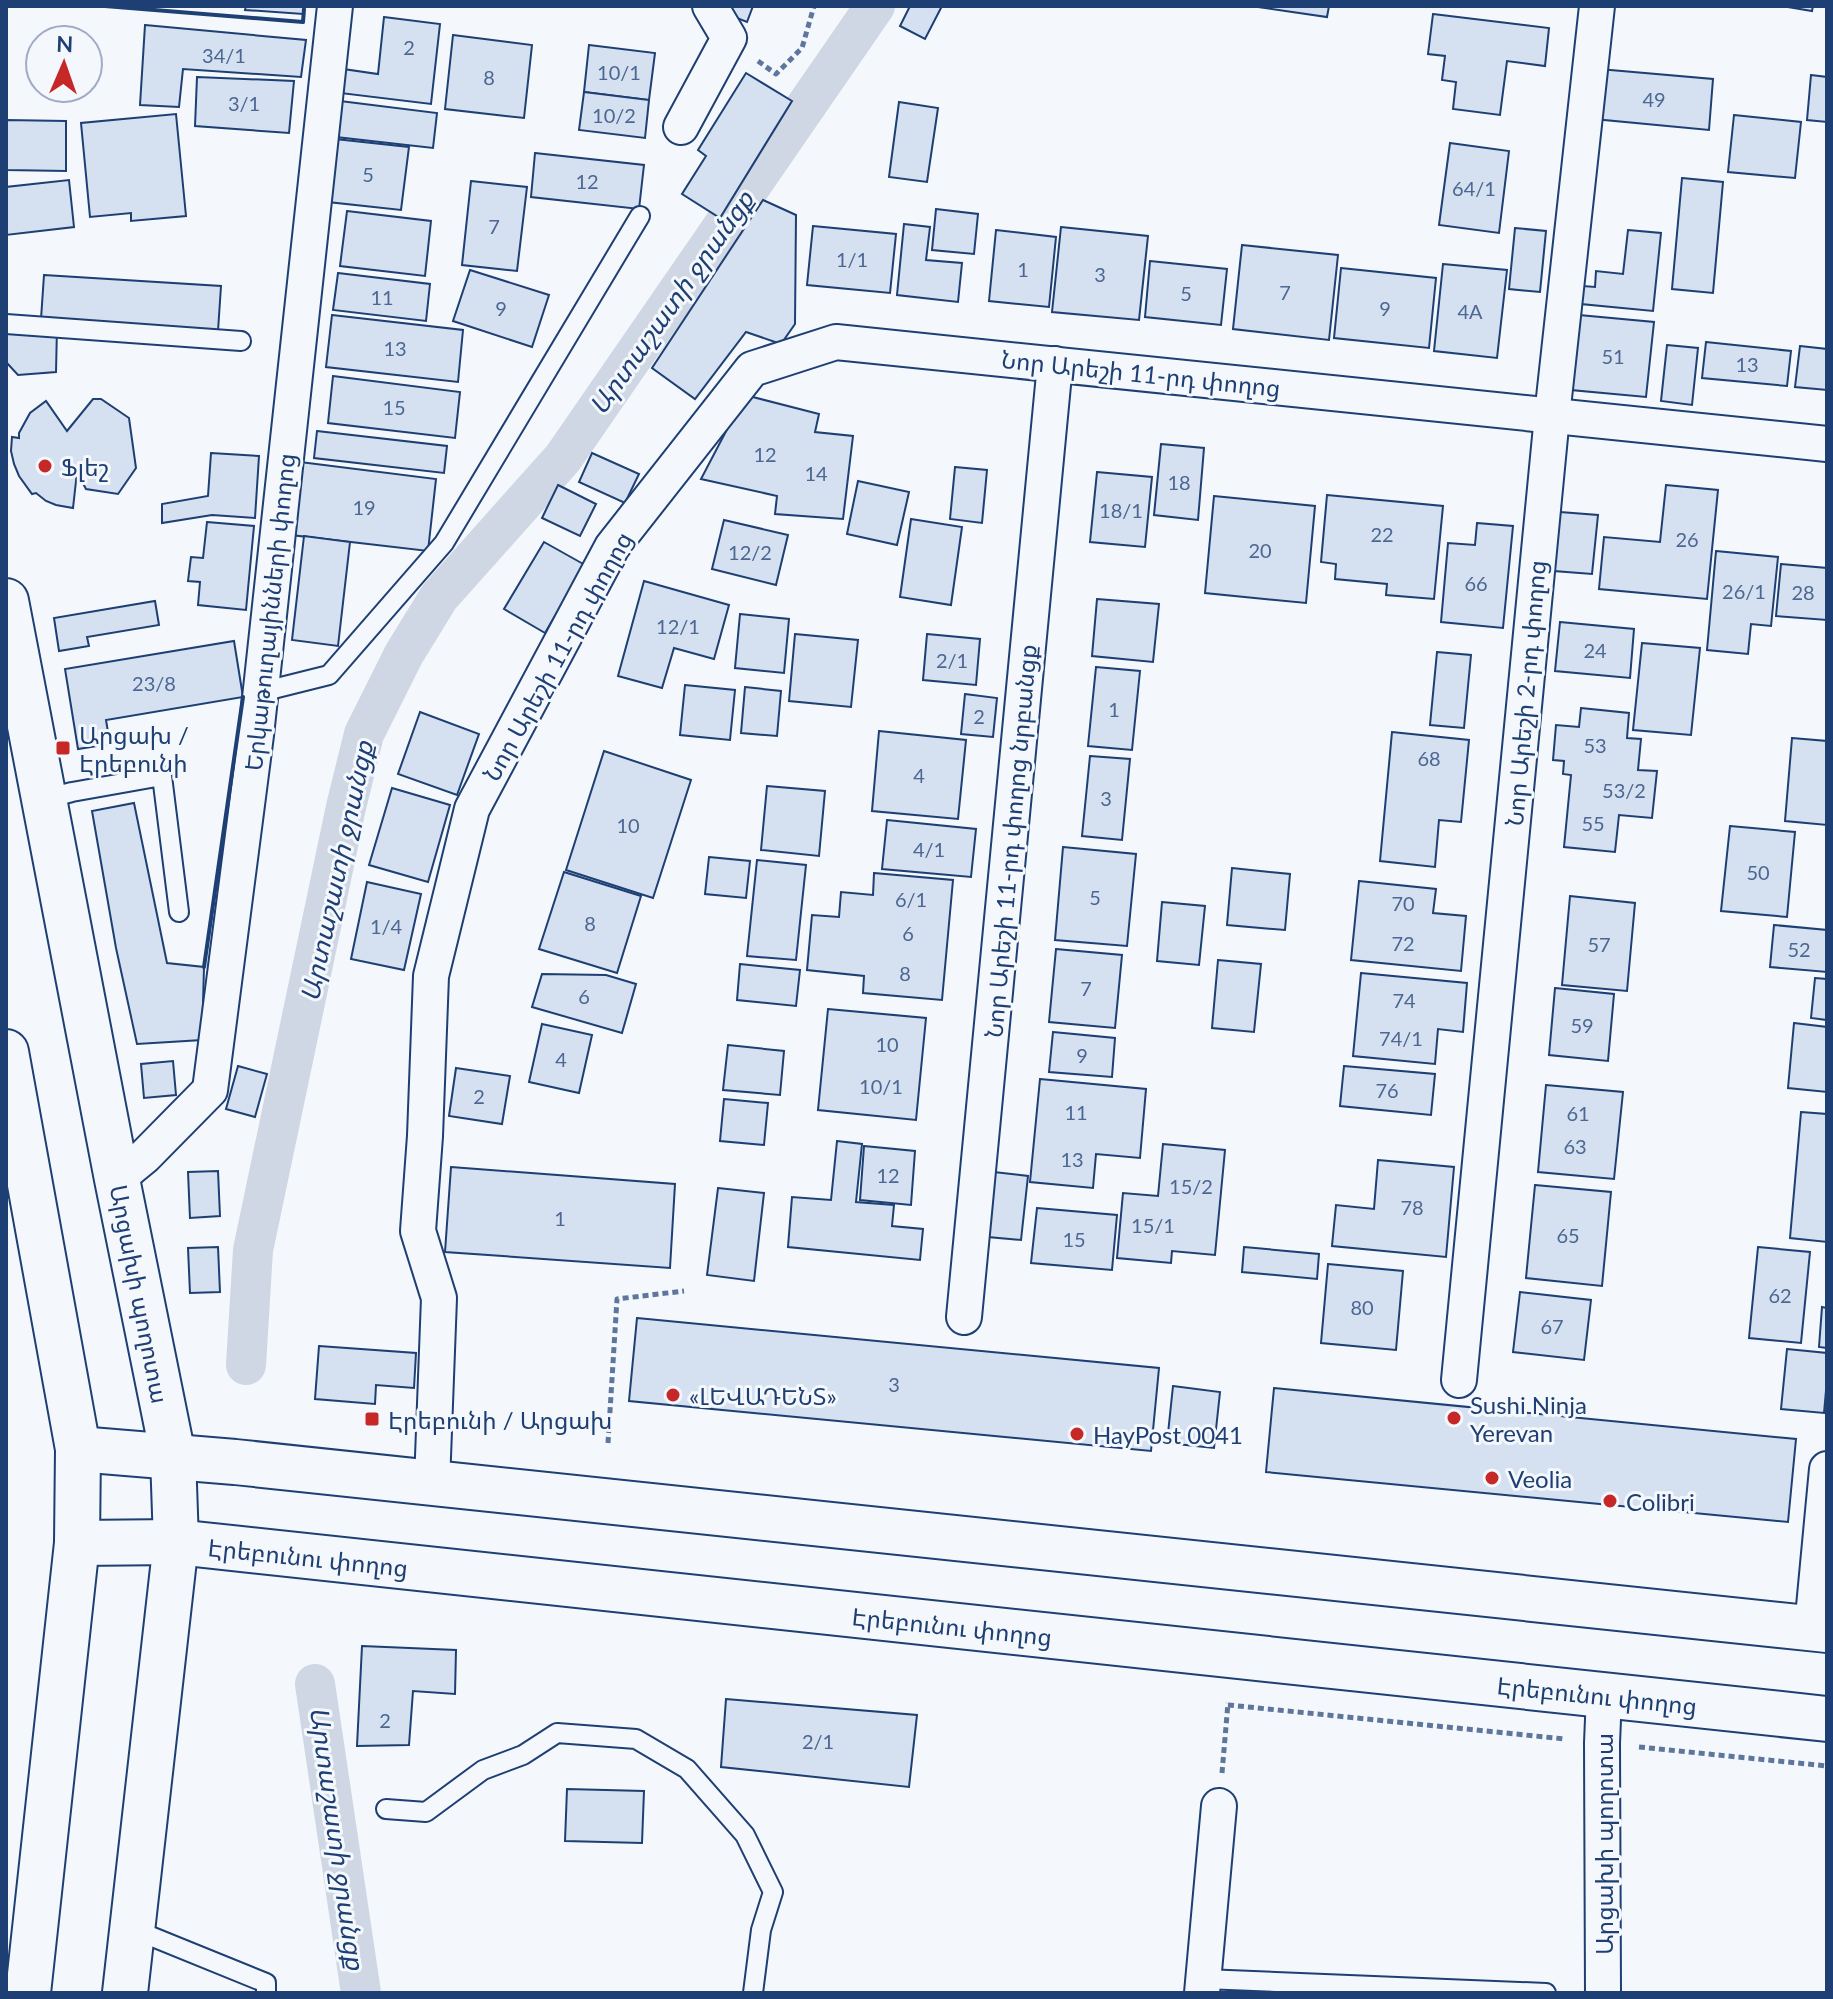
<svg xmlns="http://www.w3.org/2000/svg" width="1833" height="1999" viewBox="0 0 1833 1999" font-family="Lato,'Noto Sans Armenian',sans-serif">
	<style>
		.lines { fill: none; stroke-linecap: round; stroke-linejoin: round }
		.canal { stroke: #cfd7e4; stroke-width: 40 }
		.building { fill: #d5e0f0; stroke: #1d3f73; stroke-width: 2 }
		.service-casing { stroke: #1d3f73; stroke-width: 22 }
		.minor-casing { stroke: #1d3f73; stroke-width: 38 }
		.primary-casing { stroke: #1d3f73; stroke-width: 48 }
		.path { stroke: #5e769c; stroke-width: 5; stroke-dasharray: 6 4; stroke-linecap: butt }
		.service { stroke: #f4f7fb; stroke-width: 18 }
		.minor { stroke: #f4f7fb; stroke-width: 34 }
		.primary { stroke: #f4f7fb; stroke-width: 44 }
		.wall { stroke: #1d3f73; stroke-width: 4 }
		.poi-dot { fill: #c62828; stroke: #f4f7fb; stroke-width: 3 }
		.labels { text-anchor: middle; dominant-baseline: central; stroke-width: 6; stroke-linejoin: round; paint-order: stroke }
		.number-label { font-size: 20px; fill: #4b6792 }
		.street-label { font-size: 24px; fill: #1d3f73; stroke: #f4f7fb }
		.poi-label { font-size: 24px; fill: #1d3f73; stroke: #f4f7fb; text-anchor: start }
		.water-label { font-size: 26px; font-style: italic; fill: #1d3f73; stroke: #f4f7fb }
	</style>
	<rect width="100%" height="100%" fill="#f4f7fb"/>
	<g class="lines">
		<g class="canal">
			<polyline points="246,1365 253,1250 346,807 364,734 404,654 439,597 563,458 875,6"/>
			<polyline points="315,1684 361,1993"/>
		</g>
	</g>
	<g class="building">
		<polygon points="246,6 304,6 303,14 245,10"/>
		<polygon points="721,6 753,6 747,22 719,11"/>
		<polygon points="910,6 942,6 925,39 900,26"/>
		<polygon points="1251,6 1329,6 1327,17"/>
		<polygon points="1782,6 1813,6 1812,11"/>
		<polygon points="1433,14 1549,28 1545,66 1507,61 1500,115 1453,109 1456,82 1442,80 1445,56 1428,54"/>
		<polygon points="384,17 440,24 431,104 340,93 343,69 378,74"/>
		<polygon points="145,25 306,40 301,77 183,69 179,107 140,105"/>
		<polygon points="453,35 532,45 524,118 445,109"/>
		<polygon points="589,45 655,53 649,100 584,92"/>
		<polygon points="1599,69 1713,79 1709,130 1594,119"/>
		<polygon points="746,73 792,101 720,218 682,194 706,156 698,150"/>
		<polygon points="1811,75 1827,77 1827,122 1807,120"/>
		<polygon points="197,77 294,81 289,133 195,126"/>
		<polygon points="584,92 649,100 645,138 579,130"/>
		<polygon points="340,101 437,113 433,148 336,137"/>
		<polygon points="899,102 938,108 927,182 889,177"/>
		<polygon points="176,114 186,216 131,221 131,213 90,217 81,123"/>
		<polygon points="1734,115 1801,122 1795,178 1728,172"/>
		<polygon points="6,120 66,121 66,171 6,170"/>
		<polygon points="335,139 409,147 401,210 328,202"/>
		<polygon points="1450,143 1509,151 1499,233 1439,225"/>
		<polygon points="535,153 644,165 639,209 531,197"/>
		<polygon points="1682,178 1723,182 1713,293 1672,289"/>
		<polygon points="69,180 74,227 6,235 6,187"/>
		<polygon points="471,181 527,187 517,271 462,265"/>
		<polygon points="763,200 796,215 795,324 781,344 746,332 695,399 652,368"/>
		<polygon points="936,209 978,214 974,254 932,250"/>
		<polygon points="347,211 431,221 425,276 340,266"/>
		<polygon points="904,224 930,227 926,260 962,263 958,302 897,295"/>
		<polygon points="813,226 896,234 890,293 807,285"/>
		<polygon points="1061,227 1148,236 1139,320 1052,312"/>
		<polygon points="1515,228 1546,231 1540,292 1509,289"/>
		<polygon points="996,230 1056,237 1049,307 989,301"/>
		<polygon points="1628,230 1661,233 1653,311 1581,304 1583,286 1595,287 1596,271 1623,274"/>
		<polygon points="1242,245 1338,255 1329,340 1233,329"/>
		<polygon points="1150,261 1227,269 1221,325 1145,317"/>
		<polygon points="1443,264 1507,270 1497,358 1434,351"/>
		<polygon points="1341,268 1436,278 1429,348 1334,338"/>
		<polygon points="470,270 549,295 532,347 453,321"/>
		<polygon points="338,273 430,284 426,321 333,310"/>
		<polygon points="44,275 221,286 218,331 41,319"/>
		<polygon points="332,315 463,330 458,382 326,367"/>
		<polygon points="1579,315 1654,322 1646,397 1571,390"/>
		<polygon points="57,328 56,372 18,375 6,362 6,330"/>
		<polygon points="1706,342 1791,351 1787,386 1702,378"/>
		<polygon points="1667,345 1698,348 1692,405 1661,401"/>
		<polygon points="1800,346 1827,349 1827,390 1795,387"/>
		<polygon points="333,376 460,392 455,438 328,423"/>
		<polygon points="745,395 819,414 815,432 853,436 843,519 775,514 777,496 701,479"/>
		<polygon points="93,399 101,399 129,418 136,468 118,494 86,489 77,472 73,508 56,505 46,501 36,493 32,494 19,476 14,464 11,451 12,437 19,438 19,433 30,413 46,401 67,431"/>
		<polygon points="317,431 447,446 444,473 314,458"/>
		<polygon points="1161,444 1204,448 1198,520 1154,515"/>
		<polygon points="211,453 259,456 255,518 212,515 162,523 162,504 208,496"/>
		<polygon points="592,453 639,474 625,503 579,482"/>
		<polygon points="300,462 436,479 428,551 291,535"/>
		<polygon points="955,467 987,470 982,523 950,519"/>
		<polygon points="1097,472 1152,477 1145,547 1090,542"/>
		<polygon points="858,481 909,492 897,545 847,534"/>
		<polygon points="558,485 596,504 580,536 542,518"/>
		<polygon points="1666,485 1718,490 1707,599 1599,589 1604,537 1660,542"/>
		<polygon points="1327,495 1443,506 1434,599 1386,595 1387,584 1335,579 1336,564 1321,562"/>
		<polygon points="1214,496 1315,506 1306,603 1205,593"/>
		<polygon points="1560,512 1598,515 1592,574 1554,571"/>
		<polygon points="911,519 962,527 951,605 900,597"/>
		<polygon points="724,520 788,535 776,585 712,569"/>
		<polygon points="207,522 254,526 246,610 198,605 200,582 188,581 191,557 203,558"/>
		<polygon points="1477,523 1513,526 1503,628 1441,622 1448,543 1475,545"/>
		<polygon points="304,536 350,542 338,646 292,640"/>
		<polygon points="544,542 585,565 545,633 504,609"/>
		<polygon points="1716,551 1778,557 1771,626 1751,624 1748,654 1707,650"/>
		<polygon points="1781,564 1827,568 1827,620 1776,616"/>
		<polygon points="644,581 729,605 714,659 674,648 662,688 618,676"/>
		<polygon points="1097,599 1159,604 1153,662 1092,656"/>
		<polygon points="155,601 159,625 87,637 89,646 59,651 54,618"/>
		<polygon points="740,614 789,619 784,673 735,668"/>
		<polygon points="1560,622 1634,629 1630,678 1555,671"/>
		<polygon points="795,634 858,640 851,707 789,701"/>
		<polygon points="927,634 980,639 976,685 923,680"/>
		<polygon points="234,641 243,697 106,720 110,744 78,749 65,669"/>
		<polygon points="1642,643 1700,648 1691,735 1633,730"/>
		<polygon points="1437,652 1471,655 1464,728 1430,725"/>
		<polygon points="1096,667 1140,671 1132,750 1088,746"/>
		<polygon points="685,685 735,690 730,740 680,735"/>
		<polygon points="745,687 781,691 777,736 741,733"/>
		<polygon points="965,694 997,698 993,737 961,734"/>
		<polygon points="1581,708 1629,713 1627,738 1641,739 1638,770 1657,771 1652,818 1619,815 1615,852 1564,847 1571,775 1563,774 1564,761 1553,760 1556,725 1579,727"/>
		<polygon points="420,712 479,734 457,795 398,774"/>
		<polygon points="879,731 966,740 958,819 872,811"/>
		<polygon points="1392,732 1469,740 1461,822 1439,820 1435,867 1380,861"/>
		<polygon points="1792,738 1827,741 1827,825 1785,821"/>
		<polygon points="604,751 691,780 653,898 566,870"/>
		<polygon points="1090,756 1130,759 1122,840 1082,836"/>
		<polygon points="767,786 825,791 819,856 761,850"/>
		<polygon points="392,788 450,805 428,882 369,865"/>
		<polygon points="134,803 167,963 204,967 202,1040 137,1044 116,948 92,811"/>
		<polygon points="887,820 976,829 971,877 882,869"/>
		<polygon points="1730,826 1795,832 1787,917 1721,911"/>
		<polygon points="1063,847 1136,854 1127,946 1055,940"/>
		<polygon points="709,857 750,861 746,898 705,894"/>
		<polygon points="757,860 806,865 796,960 747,956"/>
		<polygon points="1232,868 1290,874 1285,930 1227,925"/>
		<polygon points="564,872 641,896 617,973 539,949"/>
		<polygon points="874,873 953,880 942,1000 863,993 864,976 807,970 812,915 839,917 841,892 873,895"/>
		<polygon points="1359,881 1436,889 1433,913 1466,916 1461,971 1351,960"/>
		<polygon points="367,882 421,894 404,970 351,959"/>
		<polygon points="1570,896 1635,903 1627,991 1562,985"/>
		<polygon points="1162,902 1205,906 1199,965 1157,961"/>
		<polygon points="1774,925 1827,930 1827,972 1770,967"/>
		<polygon points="1056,949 1122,955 1115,1028 1049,1022"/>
		<polygon points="1218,960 1261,964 1254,1032 1212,1028"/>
		<polygon points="740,964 800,970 796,1006 737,1000"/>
		<polygon points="1361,973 1467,983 1463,1032 1438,1029 1435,1064 1353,1056"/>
		<polygon points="542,974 606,975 636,984 622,1033 532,1007"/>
		<polygon points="1815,978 1827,979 1827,1020 1811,1018"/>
		<polygon points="1555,988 1614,994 1608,1061 1549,1055"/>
		<polygon points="828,1009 926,1018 916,1120 818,1110"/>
		<polygon points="1794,1023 1827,1027 1827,1092 1788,1088"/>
		<polygon points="542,1024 592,1035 579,1093 529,1082"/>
		<polygon points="1053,1032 1115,1038 1112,1077 1049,1072"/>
		<polygon points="728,1045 784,1051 780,1095 723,1090"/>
		<polygon points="173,1061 176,1095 144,1098 141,1064"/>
		<polygon points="238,1066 267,1074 255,1117 226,1109"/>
		<polygon points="1344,1066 1435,1074 1431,1115 1340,1106"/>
		<polygon points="456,1068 510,1076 502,1124 449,1116"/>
		<polygon points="1040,1079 1146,1089 1140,1158 1096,1154 1093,1188 1030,1182"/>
		<polygon points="1546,1085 1623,1092 1614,1179 1538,1172"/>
		<polygon points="724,1099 768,1103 764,1145 720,1141"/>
		<polygon points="1801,1112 1827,1114 1827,1242 1790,1238"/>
		<polygon points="837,1141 862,1144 856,1202 894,1205 892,1226 923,1229 920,1260 788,1247 792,1197 831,1200"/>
		<polygon points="1163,1144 1225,1150 1215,1255 1172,1251 1171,1263 1117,1258 1123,1193 1158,1196"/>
		<polygon points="864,1146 915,1151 911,1205 860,1200"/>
		<polygon points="1378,1160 1454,1167 1446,1257 1332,1246 1336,1205 1374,1209"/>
		<polygon points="451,1167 675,1184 670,1268 445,1252"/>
		<polygon points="218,1171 220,1216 190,1218 188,1172"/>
		<polygon points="994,1172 1028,1176 1021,1240 988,1237"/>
		<polygon points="1535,1185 1611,1192 1602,1286 1526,1278"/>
		<polygon points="718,1188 764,1193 754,1281 707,1275"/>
		<polygon points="1037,1208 1117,1215 1112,1270 1031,1263"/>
		<polygon points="218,1247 220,1292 190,1293 188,1248"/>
		<polygon points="1244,1247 1319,1254 1317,1279 1242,1272"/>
		<polygon points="1758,1247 1810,1252 1801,1343 1749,1338"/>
		<polygon points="1328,1264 1403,1271 1396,1350 1321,1343"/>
		<polygon points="1520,1292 1591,1300 1584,1360 1513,1352"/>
		<polygon points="1822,1307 1827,1308 1827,1348 1819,1347"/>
		<polygon points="637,1318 1159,1368 1151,1451 629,1401"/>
		<polygon points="319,1346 416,1353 414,1388 376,1385 375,1404 315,1399"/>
		<polygon points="1787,1349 1827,1353 1827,1379 1824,1413 1781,1409"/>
		<polygon points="1173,1386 1220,1392 1214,1448 1167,1443"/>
		<polygon points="1274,1388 1796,1439 1788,1522 1266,1472"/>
		<polygon points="362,1646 456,1650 455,1694 413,1691 409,1745 357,1746"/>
		<polygon points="726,1699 917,1715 909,1787 721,1767"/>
		<polygon points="567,1789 644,1791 642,1843 565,1841"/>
	</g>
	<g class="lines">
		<g class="service-casing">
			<g id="service">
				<polyline points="6,324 241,341"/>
				<polyline points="261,692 329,675 444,543 640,216"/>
				<polyline points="45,799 72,792 162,776 179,912"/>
				<polyline points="386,1809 426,1812 483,1770 523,1755 557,1733 636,1739 687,1769 745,1835 773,1892 761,1930 753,1993"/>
				<polyline points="133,1929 266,1983 266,1993"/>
				<polyline points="1204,1979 1546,1993"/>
			</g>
		</g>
		<g class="minor-casing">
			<g id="minor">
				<polyline points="681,127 729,38 710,6"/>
				<polyline points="117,1179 145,1156 210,1090 256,735 335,6"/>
				<polyline points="964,1317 1055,364"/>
				<polyline points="1459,1380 1552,416 1597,6"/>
				<polyline points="432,1483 439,1298 418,1231 425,1136 431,976 472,809 612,547 752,369 836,342 1827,444"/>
				<polyline points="1812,1628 1827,1469"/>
				<polyline points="1202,1993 1219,1806"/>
				<polyline points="1603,1993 1602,1743 1604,1695"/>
			</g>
		</g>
		<g class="primary-casing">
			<g id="primary">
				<polyline points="6,601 117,1179 173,1456 176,1542 125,1993"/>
				<polyline points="6,1052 78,1449 77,1543 28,1993"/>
				<polyline points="78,1449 235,1462 1827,1630"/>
				<polyline points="77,1543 176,1542 1827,1719"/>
			</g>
		</g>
		<g class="path">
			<polyline points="758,61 776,74 802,48 814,6"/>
			<polyline points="608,1443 617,1299 684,1291"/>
			<polyline points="1228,1705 1565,1739"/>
			<polyline points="1639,1747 1827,1766"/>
			<polyline points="1222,1773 1228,1703"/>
		</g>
		<use href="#service" class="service"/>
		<use href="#minor" class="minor"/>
		<use href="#primary" class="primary"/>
		<g class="wall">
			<polyline points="105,6 303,22 304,9"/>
			<polyline points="204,967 243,697"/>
		</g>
	</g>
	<g class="poi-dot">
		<circle cx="45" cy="466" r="8"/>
		<rect x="55" y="740" width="16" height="16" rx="4"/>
		<circle cx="673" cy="1395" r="8"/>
		<circle cx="1454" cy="1418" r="8"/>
		<rect x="364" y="1411" width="16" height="16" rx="4"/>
		<circle cx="1077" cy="1434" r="8"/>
		<circle cx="1492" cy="1478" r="8"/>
		<circle cx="1610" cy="1501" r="8"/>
	</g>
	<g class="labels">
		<g class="number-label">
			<text x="409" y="47">2</text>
			<text x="224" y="55">34/1</text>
			<text x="619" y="72">10/1</text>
			<text x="489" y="77">8</text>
			<text x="1654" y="99">49</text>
			<text x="244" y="103">3/1</text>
			<text x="614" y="115">10/2</text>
			<text x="368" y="174">5</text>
			<text x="587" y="181">12</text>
			<text x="1474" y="188">64/1</text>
			<text x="494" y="226">7</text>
			<text x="852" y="259">1/1</text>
			<text x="1023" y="269">1</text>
			<text x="1100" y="274">3</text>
			<text x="1285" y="292">7</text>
			<text x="1186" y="293">5</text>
			<text x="382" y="297">11</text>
			<text x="501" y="308">9</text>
			<text x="1385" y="308">9</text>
			<text x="1470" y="311">4А</text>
			<text x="395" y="348">13</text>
			<text x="1613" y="356">51</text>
			<text x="1747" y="364">13</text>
			<text x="394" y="407">15</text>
			<text x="765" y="454">12</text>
			<text x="816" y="473">14</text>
			<text x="1179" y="482">18</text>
			<text x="364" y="507">19</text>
			<text x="1121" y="510">18/1</text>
			<text x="1382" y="534">22</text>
			<text x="1687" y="539">26</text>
			<text x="1260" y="550">20</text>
			<text x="750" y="552">12/2</text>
			<text x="1476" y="583">66</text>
			<text x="1744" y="591">26/1</text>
			<text x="1803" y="592">28</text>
			<text x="678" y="626">12/1</text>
			<text x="1595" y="650">24</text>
			<text x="952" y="660">2/1</text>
			<text x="154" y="683">23/8</text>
			<text x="1114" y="709">1</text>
			<text x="979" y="716">2</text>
			<text x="1595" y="745">53</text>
			<text x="1429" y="758">68</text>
			<text x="919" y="775">4</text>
			<text x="1624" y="790">53/2</text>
			<text x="1106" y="798">3</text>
			<text x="1593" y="823">55</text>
			<text x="628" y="825">10</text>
			<text x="929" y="849">4/1</text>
			<text x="1758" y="872">50</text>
			<text x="1095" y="897">5</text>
			<text x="911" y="899">6/1</text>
			<text x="1403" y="903">70</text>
			<text x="590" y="923">8</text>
			<text x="386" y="926">1/4</text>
			<text x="908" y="933">6</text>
			<text x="1403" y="943">72</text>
			<text x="1599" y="944">57</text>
			<text x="1799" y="949">52</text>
			<text x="905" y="973">8</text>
			<text x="1086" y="988">7</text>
			<text x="584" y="996">6</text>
			<text x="1404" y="1000">74</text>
			<text x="1582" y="1025">59</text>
			<text x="1401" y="1038">74/1</text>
			<text x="887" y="1044">10</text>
			<text x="1082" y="1055">9</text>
			<text x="561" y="1059">4</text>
			<text x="881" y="1086">10/1</text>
			<text x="1387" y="1090">76</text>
			<text x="479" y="1096">2</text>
			<text x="1076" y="1112">11</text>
			<text x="1578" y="1113">61</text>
			<text x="1575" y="1146">63</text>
			<text x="1072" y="1159">13</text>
			<text x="888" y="1175">12</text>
			<text x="1191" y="1186">15/2</text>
			<text x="1412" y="1207">78</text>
			<text x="560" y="1218">1</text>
			<text x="1153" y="1225">15/1</text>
			<text x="1568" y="1235">65</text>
			<text x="1074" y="1239">15</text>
			<text x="1780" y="1295">62</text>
			<text x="1362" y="1307">80</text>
			<text x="1552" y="1326">67</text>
			<text x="894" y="1384">3</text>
			<text x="385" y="1720">2</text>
			<text x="818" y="1741">2/1</text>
		</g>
		<g class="street-label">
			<text transform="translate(1141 373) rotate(6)">Նոր Արեշի 11-րդ փողոց</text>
			<text transform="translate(269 612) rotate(-84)">Երկաթուղայինների փողոց</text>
			<text transform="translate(557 656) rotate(-61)">Նոր Արեշի 11-րդ փողոց</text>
			<text transform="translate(1525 693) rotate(-85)">Նոր Արեշի 2-րդ փողոց</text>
			<text transform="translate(1010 841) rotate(-85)">Նոր Արեշի 11-րդ փողոց նրբանցք</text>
			<text transform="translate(140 1294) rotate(79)">Արցախի պողոտա</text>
			<text transform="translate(308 1557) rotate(6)">Էրեբունու փողոց</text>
			<text transform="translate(952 1626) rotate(6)">Էրեբունու փողոց</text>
			<text transform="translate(1597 1695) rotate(6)">Էրեբունու փողոց</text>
			<text transform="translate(1603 1844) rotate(-90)">Արցախի պողոտա</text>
		</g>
		<g class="poi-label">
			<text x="61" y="466">Ֆլեշ</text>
			<text x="79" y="734">Արցախ /<tspan x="79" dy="28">Էրեբունի</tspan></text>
			<text x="689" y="1395">«ԼԵՎԱԴԵՆՏ»</text>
			<text x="1470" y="1404">Sushi Ninja<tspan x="1470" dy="28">Yerevan</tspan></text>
			<text x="388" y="1419">Էրեբունի / Արցախ</text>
			<text x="1093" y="1434">HayPost 0041</text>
			<text x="1508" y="1478">Veolia</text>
			<text x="1626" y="1501">Colibri</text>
		</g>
		<g class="water-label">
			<text transform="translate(671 302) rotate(-55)">Արտաշատի ջրանցք</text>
			<text transform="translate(336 871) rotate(-78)">Արտաշատի ջրանցք</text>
			<text transform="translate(338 1838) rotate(82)">Արտաշատի ջրանցք</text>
		</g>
	</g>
	<rect width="1833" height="1999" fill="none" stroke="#1d3f73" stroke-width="16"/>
	<g transform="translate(64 64) rotate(2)"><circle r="38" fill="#f4f7fb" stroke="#9eadc5" stroke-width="2"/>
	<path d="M0-6L14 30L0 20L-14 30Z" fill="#c62828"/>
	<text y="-12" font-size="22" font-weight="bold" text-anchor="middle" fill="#1d3f73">N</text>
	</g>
</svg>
